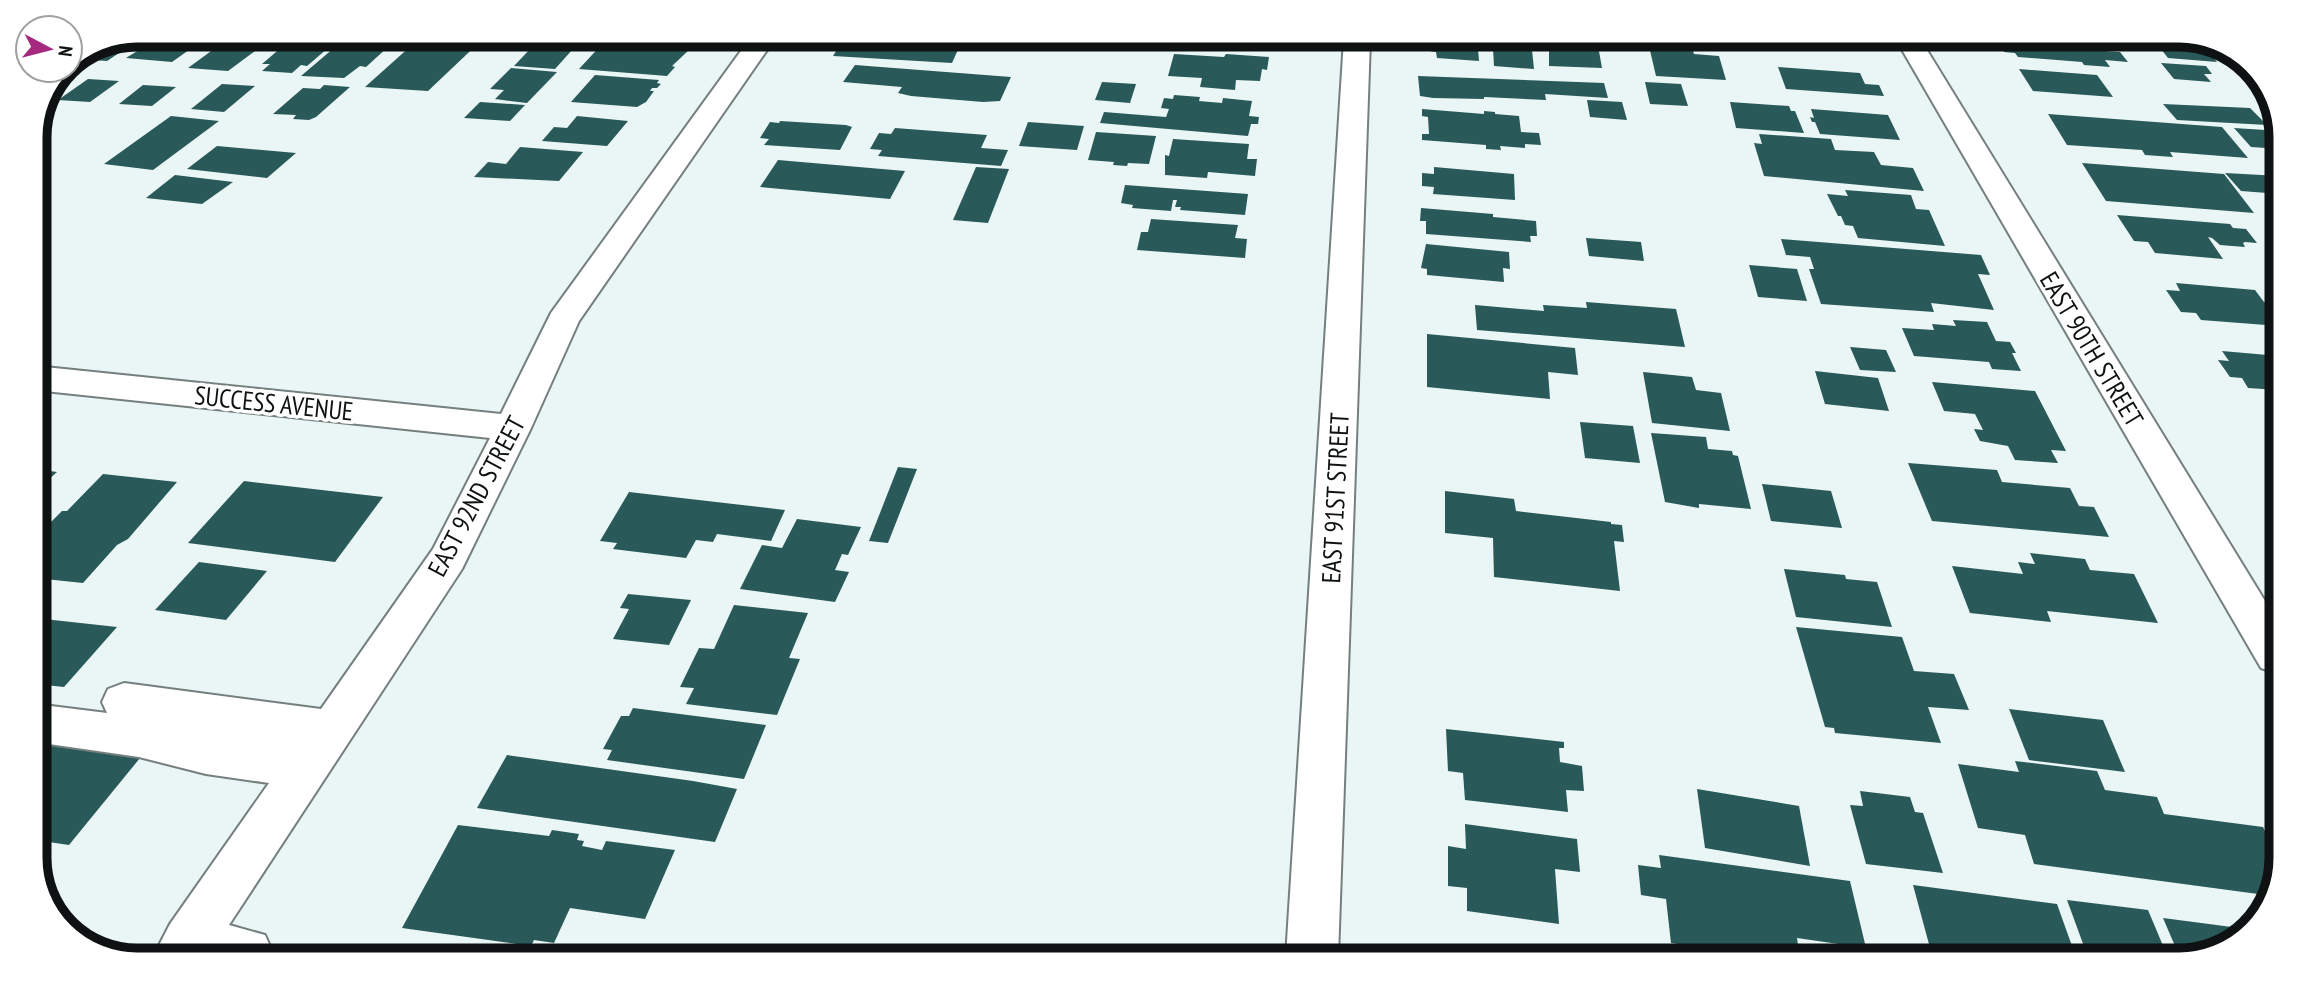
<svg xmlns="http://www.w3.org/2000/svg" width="2316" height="995" viewBox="0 0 2316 995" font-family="'PT Sans Narrow',sans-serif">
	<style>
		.building { fill: #295958 }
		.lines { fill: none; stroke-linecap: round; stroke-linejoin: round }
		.minor-casing { stroke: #747f7e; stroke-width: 4 }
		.minor { fill: #fff; fill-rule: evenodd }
		.labels { text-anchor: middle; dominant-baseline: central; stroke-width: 7; stroke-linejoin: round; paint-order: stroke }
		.street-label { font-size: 26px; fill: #0e1212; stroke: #fff }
		.rim { fill: none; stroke: #0e1212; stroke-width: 9 }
	</style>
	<rect width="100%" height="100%" fill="#e9f6f5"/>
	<g class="building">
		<polygon points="137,35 145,35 131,44 124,44 116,49 122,51 107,61 80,59"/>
		<polygon points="163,35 210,35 172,62 126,58"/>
		<polygon points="233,35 275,36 228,71 188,68"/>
		<polygon points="307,36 342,36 307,66 301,65 292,73 262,71 270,64 262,64 283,46 293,47"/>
		<polygon points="348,36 400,36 366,67 360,66 344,78 301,76"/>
		<polygon points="422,36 486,36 428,91 365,87"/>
		<polygon points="844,38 868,38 961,43 952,63 833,56"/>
		<polygon points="1141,39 1272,39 1270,51 1140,41"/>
		<polygon points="1414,40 1469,41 1469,48 1478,49 1479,61 1437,58 1436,52 1414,49"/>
		<polygon points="1549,40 1597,40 1602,68 1549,66"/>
		<polygon points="1765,41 1819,41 1822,47 1765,43"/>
		<polygon points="604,42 690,49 672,66 675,67 667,76 579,69"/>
		<polygon points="1648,42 1691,45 1694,54 1719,56 1726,80 1656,76"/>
		<polygon points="1998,42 2070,42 2075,49 2120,52 2128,62 2105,60 2110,67 2084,65 2082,62 2018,57 2015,53 2004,52"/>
		<polygon points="2142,42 2202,44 2217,62 2168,58 2161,49 2147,48"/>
		<polygon points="2211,43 2219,44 2254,72 2237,71"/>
		<polygon points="533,46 573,49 555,69 514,66"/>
		<polygon points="1493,48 1532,50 1534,69 1494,66"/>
		<polygon points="1174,54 1224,57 1226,54 1269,57 1267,70 1262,69 1260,81 1236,80 1235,90 1200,87 1202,78 1168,76"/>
		<polygon points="2161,63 2206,66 2212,74 2204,74 2211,82 2174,79"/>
		<polygon points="855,65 1011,77 1000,101 983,102 911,96 898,93 902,87 843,82"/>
		<polygon points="1778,67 1860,73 1865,84 1879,85 1884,96 1786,89"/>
		<polygon points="511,68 557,72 527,103 495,99 504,90 490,89"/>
		<polygon points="2019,69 2097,75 2113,97 2033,91"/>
		<polygon points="595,75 659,80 657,83 661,84 657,88 652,88 650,91 654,91 646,102 637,107 571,102"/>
		<polygon points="1418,76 1604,83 1608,98 1545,94 1546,100 1484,97 1484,99 1433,98 1420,96"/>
		<polygon points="88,79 119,81 90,102 58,100"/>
		<polygon points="1102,82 1136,84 1130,103 1095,100"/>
		<polygon points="1645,82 1681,84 1688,106 1650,104"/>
		<polygon points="222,84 255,86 224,112 191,109"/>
		<polygon points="143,85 176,87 152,106 119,104"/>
		<polygon points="324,85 350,87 316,117 309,120 293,119 296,115 273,114 303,88 320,89"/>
		<polygon points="1174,95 1200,97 1199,101 1222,103 1223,98 1252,101 1249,116 1259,117 1258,124 1251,124 1248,136 1100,123 1104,112 1166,117 1169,109 1161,108 1164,98 1173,99"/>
		<polygon points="1587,100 1622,102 1627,120 1590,117"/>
		<polygon points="480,102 525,105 510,121 464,118"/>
		<polygon points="1730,102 1789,106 1791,111 1795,111 1804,133 1736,128"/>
		<polygon points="2163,104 2250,108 2267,125 2177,120"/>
		<polygon points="1422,109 1484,114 1484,111 1495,112 1495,114 1519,116 1521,132 1539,133 1541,145 1525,144 1525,148 1500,146 1501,150 1486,149 1486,145 1422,140 1422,134 1429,134 1428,117 1422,116"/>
		<polygon points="1811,109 1888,115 1900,140 1820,134 1815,122 1812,122 1810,117 1814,118"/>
		<polygon points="2048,114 2222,127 2248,158 2170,152 2173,157 2145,155 2142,150 2067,145"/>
		<polygon points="171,116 219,121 153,170 104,164"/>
		<polygon points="577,116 628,121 607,146 542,141 554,127 567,128"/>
		<polygon points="780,121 846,125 852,127 840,150 764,145 769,139 760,138 770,122 779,123"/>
		<polygon points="1028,122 1084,126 1077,150 1019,146"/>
		<polygon points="895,128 987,135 981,148 1008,150 1001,166 878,156 882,150 870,149 879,133 891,134"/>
		<polygon points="2234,128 2281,131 2281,149 2251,147"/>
		<polygon points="1096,132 1156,136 1149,164 1128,163 1127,166 1113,165 1114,162 1088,160"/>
		<polygon points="1759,134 1831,139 1835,150 1874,152 1881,165 1913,168 1924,191 1764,176 1754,143 1762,144"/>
		<polygon points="1173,139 1249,144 1247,159 1257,159 1255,176 1208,172 1207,178 1165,175 1165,155 1169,156"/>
		<polygon points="217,146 296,153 267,178 187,169"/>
		<polygon points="520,147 583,152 559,181 474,177 488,162 506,164"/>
		<polygon points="778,160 905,171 890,199 760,187"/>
		<polygon points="2082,163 2224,174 2254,213 2106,201"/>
		<polygon points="976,167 1009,169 988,223 953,220"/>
		<polygon points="1434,167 1514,174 1515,200 1433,194 1434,187 1422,186 1422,173 1434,174"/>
		<polygon points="2225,173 2280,176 2280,194 2241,191"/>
		<polygon points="175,175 233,182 202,204 146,198"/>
		<polygon points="1125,185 1248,194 1245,215 1180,210 1181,207 1175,207 1177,200 1173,200 1171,211 1132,208 1133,205 1121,203"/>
		<polygon points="1845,190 1911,195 1916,209 1929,210 1945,246 1858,238 1853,226 1845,225 1841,216 1838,216 1827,194 1848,196"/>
		<polygon points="1421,208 1493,214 1493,217 1536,221 1537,236 1530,236 1531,242 1426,234 1426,221 1420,221"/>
		<polygon points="2117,215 2230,224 2233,228 2246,229 2257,243 2245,242 2243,243 2245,247 2220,245 2212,238 2208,237 2223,259 2155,253 2148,242 2134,241"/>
		<polygon points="1151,219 1238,225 1235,238 1247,239 1245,258 1137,250 1141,232 1148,232"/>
		<polygon points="1586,238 1641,242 1644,261 1589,256"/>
		<polygon points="1781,239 1981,255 1990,275 1978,274 1994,310 1931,303 1934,312 1821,304 1809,269 1814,269 1810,257 1786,255"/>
		<polygon points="1426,244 1509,252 1510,269 1503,268 1504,282 1427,275 1427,269 1421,268"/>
		<polygon points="1749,265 1797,269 1807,301 1758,297"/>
		<polygon points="2176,283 2255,290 2264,302 2275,303 2279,308 2279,326 2201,320 2196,313 2181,312 2166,290 2180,291"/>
		<polygon points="1586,302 1676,309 1685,347 1477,330 1475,305 1544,311 1543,305 1587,308"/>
		<polygon points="1953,320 1987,322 1996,341 2010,342 2016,353 2012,353 2021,371 1992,369 1989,362 1914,356 1902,328 1934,330 1932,324 1956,326"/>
		<polygon points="1427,334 1575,348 1578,375 1548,372 1550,399 1427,387"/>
		<polygon points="1850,347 1886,350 1896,372 1860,370"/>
		<polygon points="2222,351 2279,356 2278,390 2248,388 2242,378 2230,377 2218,360 2229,361"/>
		<polygon points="1815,371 1878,378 1889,411 1825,404"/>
		<polygon points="1643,372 1692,377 1696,390 1721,393 1730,431 1652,423"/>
		<polygon points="1932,382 2035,391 2066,451 2051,450 2058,463 2015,460 2008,446 1980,441 1974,429 1983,430 1975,414 1944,411"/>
		<polygon points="1580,422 1633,426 1640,463 1585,458"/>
		<polygon points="1651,433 1706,437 1708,449 1732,451 1733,455 1738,456 1751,509 1699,504 1699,508 1665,502"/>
		<polygon points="1908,463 1997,470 2002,482 2070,488 2079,506 2094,507 2109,537 1932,521"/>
		<polygon points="898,467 917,469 888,543 869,541"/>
		<polygon points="35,469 57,472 35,492"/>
		<polygon points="103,474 177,482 128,539 117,545 83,583 35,578 37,541 35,538 62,511 67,511"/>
		<polygon points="244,481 383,497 335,562 188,543"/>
		<polygon points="1762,484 1831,491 1842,528 1771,521"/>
		<polygon points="1445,491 1514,499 1516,511 1611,522 1611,524 1622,525 1624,542 1614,541 1620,591 1494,577 1493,538 1445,533"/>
		<polygon points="629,492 785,510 771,541 717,534 713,542 696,540 686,558 613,549 617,543 600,541"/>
		<polygon points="797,519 861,527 848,555 842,554 835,570 849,572 835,602 740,589 762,545 782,548"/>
		<polygon points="2030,553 2085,559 2090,570 2134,574 2158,623 2047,611 2051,622 1970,613 1952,566 2023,574 2018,562 2035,564"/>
		<polygon points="199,562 267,571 226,620 155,610"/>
		<polygon points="1784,569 1845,575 1846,579 1877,582 1892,627 1796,617"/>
		<polygon points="628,594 691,600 669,645 613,639 629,609 620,608"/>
		<polygon points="734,605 808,613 789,658 800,659 777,715 686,704 694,688 680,687 699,648 714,649"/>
		<polygon points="35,618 117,627 64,687 35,684"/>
		<polygon points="1796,627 1902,637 1914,671 1954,674 1969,710 1928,707 1941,743 1835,733 1834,728 1825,727"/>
		<polygon points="633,708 766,725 744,779 607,760 612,750 603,749 621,716 629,716"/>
		<polygon points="2009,709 2103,720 2125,772 2029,760"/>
		<polygon points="1446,729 1564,742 1564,748 1559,748 1560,762 1582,766 1584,791 1566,790 1568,812 1465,800 1463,773 1448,771"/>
		<polygon points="35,731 149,747 69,845 35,840"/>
		<polygon points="507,755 693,781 737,789 715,842 477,808"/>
		<polygon points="2015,761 2097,771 2105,790 2157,797 2164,814 2263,827 2274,849 2273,896 2034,864 2025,835 1978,828 1958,764 2019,772"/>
		<polygon points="1697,789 1799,806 1810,866 1705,848"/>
		<polygon points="1860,791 1910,797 1915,812 1923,813 1943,873 1866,864 1850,805 1863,806"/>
		<polygon points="1465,824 1577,839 1580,872 1555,869 1559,924 1467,911 1467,888 1448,886 1448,846 1466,849"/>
		<polygon points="458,825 549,836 552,830 579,834 577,840 584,841 582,846 602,850 606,841 675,850 645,919 570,908 554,943 534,940 531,946 402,928"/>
		<polygon points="1659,855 1850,881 1866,948 1797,938 1800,959 1779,959 1671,943 1666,899 1641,895 1638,865 1661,868"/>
		<polygon points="1913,885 2057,904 2077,960 1933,959"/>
		<polygon points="2067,900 2148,910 2169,960 2089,960"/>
		<polygon points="2163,918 2247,929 2236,943 2181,960"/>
	</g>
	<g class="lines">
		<g class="minor-casing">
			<g id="minor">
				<polygon points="751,37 776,37 579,321 531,428 462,569 229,925 265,935 273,953 155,953 170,924 269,783 206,774 139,757 35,742 35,704 107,713 102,702 108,689 124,683 321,709 433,549 490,438 35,390 35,366 501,414 551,313"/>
				<polygon points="1344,39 1370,40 1338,957 1286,957"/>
				<polygon points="1897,41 1922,42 2276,619 2276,673 2261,668"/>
			</g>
		</g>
		<use href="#minor" class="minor"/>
	</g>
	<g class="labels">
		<g class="street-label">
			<text transform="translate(2092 349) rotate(59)">EAST 90TH STREET</text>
			<text transform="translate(274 403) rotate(6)">SUCCESS AVENUE</text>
			<text transform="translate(476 496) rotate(-62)">EAST 92ND STREET</text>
			<text transform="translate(1335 498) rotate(-87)">EAST 91ST STREET</text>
		</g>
	</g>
	<path d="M0 0H2316V995H0ZM137 47H2179A90 90 0 0 1 2269 137V858A90 90 0 0 1 2179 948H137A90 90 0 0 1 47 858V137A90 90 0 0 1 137 47Z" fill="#fff" fill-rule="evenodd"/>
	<path class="rim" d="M137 47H2179A90 90 0 0 1 2269 137V858A90 90 0 0 1 2179 948H137A90 90 0 0 1 47 858V137A90 90 0 0 1 137 47Z"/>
	<g transform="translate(49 49) rotate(97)"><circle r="33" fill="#ffffff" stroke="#9fa0a0" stroke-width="2"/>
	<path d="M0-5L12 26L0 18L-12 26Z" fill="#a52a7f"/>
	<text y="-10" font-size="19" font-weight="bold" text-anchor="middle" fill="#0e1212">N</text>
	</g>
</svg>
